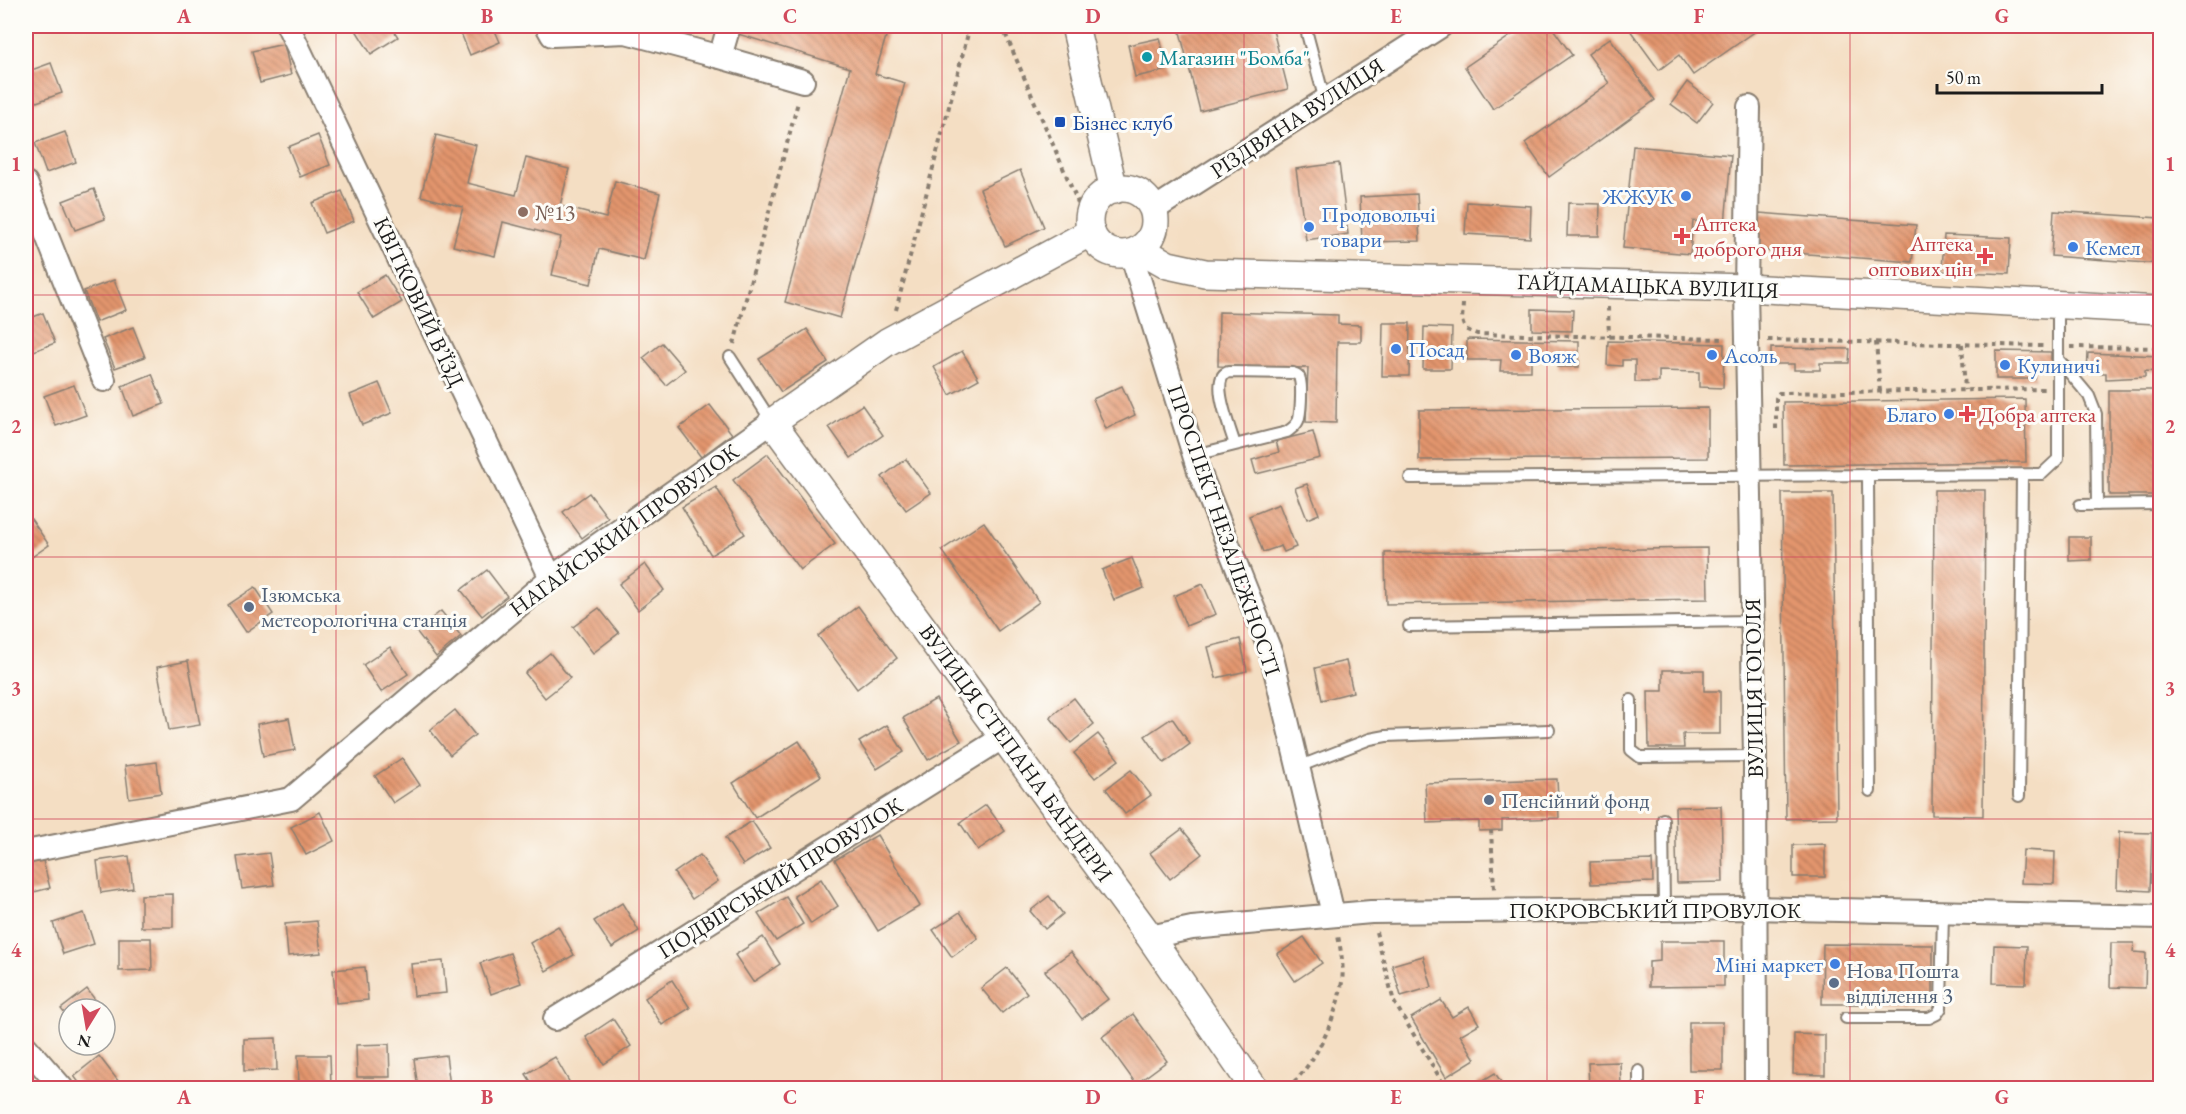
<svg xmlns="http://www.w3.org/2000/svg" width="2186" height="1114" viewBox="0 0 2186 1114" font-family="'EB Garamond',serif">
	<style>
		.building { fill: url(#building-back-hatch) }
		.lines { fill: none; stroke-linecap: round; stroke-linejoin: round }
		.service-casing { stroke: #887d70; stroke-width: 14 }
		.minor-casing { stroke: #887d70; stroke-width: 26 }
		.tertiary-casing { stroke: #887d70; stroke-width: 30 }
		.path { stroke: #887d70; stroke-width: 4; stroke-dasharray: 4.5 4.5; stroke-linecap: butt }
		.service { stroke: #fff; stroke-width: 10 }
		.minor { stroke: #fff; stroke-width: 22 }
		.tertiary { stroke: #fff; stroke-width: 27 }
		.grid { fill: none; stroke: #d1495b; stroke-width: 1.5; stroke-opacity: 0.55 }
		.culture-dot { fill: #0f9aa8; stroke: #fdfcf7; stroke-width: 2 }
		.transit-dot { fill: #1a4fb4; stroke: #fdfcf7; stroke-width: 2 }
		.shop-dot { fill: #3f7fe0; stroke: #fdfcf7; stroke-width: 2 }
		.education-dot { fill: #8d6e63; stroke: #fdfcf7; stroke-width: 2 }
		.health-dot { fill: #e0444e; stroke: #fdfcf7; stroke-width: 2 }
		.service-dot { fill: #5c6f8a; stroke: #fdfcf7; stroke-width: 2 }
		.labels { text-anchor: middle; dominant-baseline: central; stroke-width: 6; stroke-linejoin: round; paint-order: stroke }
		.culture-label { font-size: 22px; fill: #0d838f; stroke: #fdfcf7; text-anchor: start }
		.street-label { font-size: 22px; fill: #1c1c1c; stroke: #fdfcf7 }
		.transit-label { font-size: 22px; fill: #164399; stroke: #fdfcf7; text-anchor: start }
		.shop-label { font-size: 22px; fill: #366cbe; stroke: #fdfcf7; text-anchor: start }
		.education-label { font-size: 22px; fill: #785e54; stroke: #fdfcf7; text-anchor: start }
		.health-label { font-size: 22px; fill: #be3a42; stroke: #fdfcf7; text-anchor: start }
		.service-label { font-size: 22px; fill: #4e5e75; stroke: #fdfcf7; text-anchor: start }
		.neatline { fill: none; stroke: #d1495b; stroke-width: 2 }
		.grid-label { font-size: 20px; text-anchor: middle; font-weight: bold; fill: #d1495b }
	</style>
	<defs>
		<pattern id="building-back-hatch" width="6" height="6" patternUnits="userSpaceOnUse" patternTransform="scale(1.5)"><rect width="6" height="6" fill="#e3956d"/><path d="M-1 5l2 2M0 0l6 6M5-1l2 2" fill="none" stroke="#b77959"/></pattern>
	</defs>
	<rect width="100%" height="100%" fill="#fdfcf7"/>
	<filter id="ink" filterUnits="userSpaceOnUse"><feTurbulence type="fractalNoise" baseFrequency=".0167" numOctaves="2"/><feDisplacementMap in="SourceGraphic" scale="12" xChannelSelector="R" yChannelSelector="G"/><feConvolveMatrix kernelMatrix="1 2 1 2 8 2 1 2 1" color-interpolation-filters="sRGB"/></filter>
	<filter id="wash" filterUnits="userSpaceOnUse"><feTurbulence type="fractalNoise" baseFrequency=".008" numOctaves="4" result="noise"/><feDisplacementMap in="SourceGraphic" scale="24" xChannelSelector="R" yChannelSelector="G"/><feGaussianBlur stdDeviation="1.35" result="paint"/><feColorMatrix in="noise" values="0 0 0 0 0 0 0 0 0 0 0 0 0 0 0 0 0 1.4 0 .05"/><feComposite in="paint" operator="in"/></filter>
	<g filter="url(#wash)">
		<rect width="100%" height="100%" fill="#f4dec3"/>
		<g id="blocks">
			<g class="building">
				<polygon points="356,26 391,26 398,37 371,54 354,27"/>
				<polygon points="458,26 493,26 500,42 470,55"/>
				<polygon points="740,26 872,26 888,30 875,74 905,83 840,318 785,302 850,68 738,34"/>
				<polygon points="1203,26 1272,26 1288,89 1200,111 1180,32"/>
				<polygon points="1525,26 1551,26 1572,55 1493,109 1465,67"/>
				<polygon points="1627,26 1763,26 1693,75 1679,55 1659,70"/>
				<polygon points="1160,38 1167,70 1135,77 1128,45"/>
				<polygon points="1610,38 1655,100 1549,177 1525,143 1609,83 1588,54"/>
				<polygon points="284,44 291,75 260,83 252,51"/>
				<polygon points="51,63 62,93 31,104 26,87 26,72"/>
				<polygon points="1687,82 1713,102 1697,123 1671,104"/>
				<polygon points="65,132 76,162 46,173 35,143"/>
				<polygon points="318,135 330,165 300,177 288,147"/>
				<polygon points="436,135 476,145 467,183 516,195 526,158 569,169 560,206 606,218 615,181 660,193 644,260 599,249 591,284 552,275 561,237 503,222 495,256 453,246 463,207 421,196"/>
				<polygon points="1633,146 1731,155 1725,225 1693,221 1690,254 1623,248"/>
				<polygon points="1339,163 1348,234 1306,240 1296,169"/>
				<polygon points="1020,170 1044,227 1005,246 980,189"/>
				<polygon points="94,189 105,219 75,230 63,201"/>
				<polygon points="342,191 354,221 324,233 312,203"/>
				<polygon points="1417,194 1420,241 1362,242 1360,197"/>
				<polygon points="1467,202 1531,206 1530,238 1465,234"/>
				<polygon points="1568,203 1600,204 1599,236 1567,236"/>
				<polygon points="2054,211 2160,218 2160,264 2051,256"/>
				<polygon points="1759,213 1916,225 1912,262 1756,250"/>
				<polygon points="1944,235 2011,238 2009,274 1942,271"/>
				<polygon points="385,275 402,302 374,319 357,292"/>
				<polygon points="114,280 126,310 96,322 84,291"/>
				<polygon points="1532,309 1573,310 1572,331 1532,330"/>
				<polygon points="1219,312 1338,315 1338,324 1361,325 1361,342 1337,342 1336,423 1306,422 1308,368 1218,366"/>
				<polygon points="43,313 55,343 26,354 26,320"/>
				<polygon points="1383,323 1410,323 1409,376 1382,376"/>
				<polygon points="133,327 145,357 115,368 103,339"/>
				<polygon points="1424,327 1452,328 1451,369 1423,369"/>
				<polygon points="807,329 828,362 781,392 759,359"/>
				<polygon points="1467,339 1579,341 1579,367 1557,367 1557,358 1531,358 1531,371 1500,371 1501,360 1467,360"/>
				<polygon points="1608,341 1724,344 1723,388 1699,387 1699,372 1659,371 1659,382 1635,382 1635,360 1622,360 1622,366 1607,365"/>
				<polygon points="662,343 685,370 666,385 643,358"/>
				<polygon points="1771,348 1850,349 1849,363 1820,363 1820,370 1794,370 1794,364 1771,364"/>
				<polygon points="962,351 979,379 950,395 934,367"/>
				<polygon points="1996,351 2051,352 2051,368 2035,368 2035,379 1996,379"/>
				<polygon points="2088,353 2160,356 2160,372 2145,371 2145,377 2106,379 2106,373 2087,373"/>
				<polygon points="152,374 164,404 133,416 122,386"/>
				<polygon points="379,383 392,413 362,425 350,395"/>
				<polygon points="74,385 86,415 56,426 44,396"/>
				<polygon points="1122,386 1135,415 1106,429 1093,399"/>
				<rect x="2109" y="390" width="51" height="105"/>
				<polygon points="2025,399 2026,462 1784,465 1783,402"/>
				<polygon points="710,405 732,434 701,457 679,428"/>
				<polygon points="862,405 883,435 851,458 829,427"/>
				<polygon points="1708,408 1708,458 1419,460 1419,410"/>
				<polygon points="1313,432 1320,458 1256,474 1252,460 1279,452 1276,441"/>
				<polygon points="768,454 835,544 800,570 733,480"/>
				<polygon points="906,459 931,493 906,510 882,477"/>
				<polygon points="1307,484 1319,514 1307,519 1295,488"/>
				<polygon points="716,487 745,534 711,555 682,507"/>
				<polygon points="1934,490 1985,490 1983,816 1932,815"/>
				<polygon points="589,493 608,518 582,538 563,512"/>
				<polygon points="1782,493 1833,493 1837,818 1786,819"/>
				<polygon points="1279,504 1296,547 1284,552 1281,546 1263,552 1249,516"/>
				<polygon points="31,519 49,545 26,561 26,522"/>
				<polygon points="984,522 1039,602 998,631 942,550"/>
				<polygon points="2069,537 2091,537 2091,560 2069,561"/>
				<polygon points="1707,548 1708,599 1386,604 1385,553"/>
				<polygon points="1132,558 1144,588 1114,600 1102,570"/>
				<polygon points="645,564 664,590 638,610 619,584"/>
				<polygon points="487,570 507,596 482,616 461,590"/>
				<polygon points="1203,584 1216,614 1186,626 1174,596"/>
				<polygon points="255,587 273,614 246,632 228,605"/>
				<polygon points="858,606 897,658 857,689 818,636"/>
				<polygon points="599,608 619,633 593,653 573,627"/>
				<polygon points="441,611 461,636 436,657 416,631"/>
				<polygon points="1240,639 1247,671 1216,678 1208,647"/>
				<polygon points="390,647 408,674 381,692 363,665"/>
				<polygon points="550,653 570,678 545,698 525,673"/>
				<polygon points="188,661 200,725 169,730 157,667"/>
				<polygon points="1346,661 1353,692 1322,700 1315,668"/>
				<polygon points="1663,670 1704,670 1704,691 1720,691 1720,734 1683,734 1684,748 1649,748 1648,691 1663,691"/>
				<polygon points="1074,698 1094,724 1071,743 1050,717"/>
				<polygon points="936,699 961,741 928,760 903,718"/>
				<polygon points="455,710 475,735 450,755 430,730"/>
				<polygon points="289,718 295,750 263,756 257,724"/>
				<polygon points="1172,718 1190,744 1164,763 1145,736"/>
				<polygon points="887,725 904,752 877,769 859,742"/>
				<polygon points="1098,734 1119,760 1095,778 1074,753"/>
				<polygon points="799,741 821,776 755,818 733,783"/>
				<polygon points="402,758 420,785 393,803 375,776"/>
				<polygon points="157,762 161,793 129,798 125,766"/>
				<polygon points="1131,770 1151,795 1125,814 1106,789"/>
				<polygon points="1557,779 1559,818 1502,820 1502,830 1479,831 1479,821 1427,823 1425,783"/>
				<polygon points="986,805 1005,831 978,850 960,823"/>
				<polygon points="1721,806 1723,882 1677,883 1675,807"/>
				<polygon points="320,812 334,841 306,855 291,827"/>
				<polygon points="752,821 770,848 743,865 725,838"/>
				<polygon points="1182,829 1202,854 1170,879 1150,853"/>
				<polygon points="2119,832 2152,833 2150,891 2117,889"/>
				<polygon points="877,835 920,906 878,931 835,860"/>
				<polygon points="1825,844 1825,877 1793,877 1793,845"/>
				<polygon points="2023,850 2055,852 2054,884 2021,883"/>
				<polygon points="269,853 274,885 242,889 237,857"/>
				<polygon points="700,855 718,881 692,899 674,873"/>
				<polygon points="129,856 133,888 101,893 97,861"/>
				<polygon points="42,857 50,888 26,894 26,861"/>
				<polygon points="1652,860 1653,882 1591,884 1590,862"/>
				<polygon points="821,879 838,906 811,924 794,896"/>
				<polygon points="173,894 173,927 141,927 141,895"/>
				<polygon points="1049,896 1063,914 1045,929 1030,911"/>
				<polygon points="786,897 803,924 776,941 758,914"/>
				<polygon points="622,903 639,931 612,948 594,921"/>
				<polygon points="960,912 978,938 952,957 933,930"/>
				<polygon points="84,913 94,944 63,954 53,923"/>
				<polygon points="317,921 321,953 288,956 285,924"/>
				<polygon points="558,926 574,955 546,971 530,943"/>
				<polygon points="763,937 780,964 753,982 735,955"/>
				<polygon points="1304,937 1322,963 1295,981 1277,954"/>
				<polygon points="119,938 151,938 152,970 119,971"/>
				<polygon points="1660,941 1724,941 1724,986 1649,987 1649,962 1660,961"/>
				<polygon points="2111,943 2134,943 2133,952 2146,953 2145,988 2110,987"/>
				<polygon points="1823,944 1933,945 1933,1004 1822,1004"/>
				<polygon points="1994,945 2027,946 2026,984 1993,983"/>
				<polygon points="1071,952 1108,999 1082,1019 1045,971"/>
				<polygon points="510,953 521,983 491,994 480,963"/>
				<polygon points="1423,956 1432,987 1401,996 1392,965"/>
				<polygon points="443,961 446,993 414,996 411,964"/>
				<polygon points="365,967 368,1000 336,1003 333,970"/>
				<polygon points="1007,968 1027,993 1002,1013 981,988"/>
				<polygon points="672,980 690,1008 662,1025 645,998"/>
				<polygon points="87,989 102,1009 69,1009 69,1019 61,1009"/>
				<polygon points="1441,1000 1452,1017 1469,1007 1479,1024 1460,1035 1475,1059 1446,1077 1411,1018"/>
				<polygon points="1133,1014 1167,1061 1136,1084 1102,1037"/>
				<polygon points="613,1019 631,1046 604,1064 586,1037"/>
				<rect x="1689" y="1022" width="34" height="48"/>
				<polygon points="1794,1034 1825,1035 1825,1075 1793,1074"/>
				<polygon points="276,1038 277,1070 244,1071 244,1039"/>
				<polygon points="389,1044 390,1077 357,1077 356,1045"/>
				<polygon points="298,1055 330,1055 331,1087 299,1087"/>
				<polygon points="446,1055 450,1086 418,1088 414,1059"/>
				<polygon points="99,1056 119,1082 110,1088 83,1088 74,1076"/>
				<polygon points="555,1057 571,1085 565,1088 535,1088 526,1074"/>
				<polygon points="1620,1062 1621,1088 1589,1088 1588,1063"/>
				<polygon points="1495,1073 1505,1088 1470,1088"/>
			</g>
		</g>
	</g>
	<g filter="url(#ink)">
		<use href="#blocks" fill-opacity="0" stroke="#887d70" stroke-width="1.5"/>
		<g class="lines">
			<g class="service-casing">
				<g id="service">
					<polyline points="1305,26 1325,101"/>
					<polyline points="730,357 772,422"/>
					<polyline points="2058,359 2089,396 2096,414 2097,505"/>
					<path d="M1195,455L1287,432C1291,429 1296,426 1298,421C1301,414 1302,388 1300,380C1299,374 1297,375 1293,373L1229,372C1208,376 1231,430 1235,445"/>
					<polyline points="1868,475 1870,791"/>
					<polyline points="1410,478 2042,474 2058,459 2058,304"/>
					<polyline points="2080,505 2160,504"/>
					<polyline points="1409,626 1753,621"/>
					<polyline points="1631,700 1631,750 1640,757 1755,756"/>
					<polyline points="1298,767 1370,739 1386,736 1549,730"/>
					<polyline points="2019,796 2022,475"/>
					<polyline points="1663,819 1664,908"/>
					<polyline points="1846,1018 1929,1018 1937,1014 1941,1008 1943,911"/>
					<polyline points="1639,1088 1639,1071"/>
				</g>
			</g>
			<g class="minor-casing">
				<g id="minor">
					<polyline points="288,26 551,578"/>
					<polyline points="547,26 552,35 626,32 720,57 729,26"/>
					<polyline points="720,57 803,81"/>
					<polyline points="1749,107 1746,288 1755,756 1756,1088"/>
					<polyline points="26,183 104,380"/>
					<polyline points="1153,210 1441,26"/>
					<polyline points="1131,253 1199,471 1271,653 1333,914"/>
					<polyline points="26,852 291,799 551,578 772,422"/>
					<polyline points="1150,937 1192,928 1371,912 1747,908 2160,917"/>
					<polyline points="555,1019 1005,736"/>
					<polyline points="26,1047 62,1088"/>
				</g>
			</g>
			<g class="tertiary-casing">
				<g id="tertiary">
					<polyline points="1075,26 1114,190"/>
					<circle cx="1122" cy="221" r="33"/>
					<polyline points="1091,232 887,342 772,422 1150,937 1254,1088"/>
					<polyline points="1140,249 1168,265 1205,273 1746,288 2160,310"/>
				</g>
			</g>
			<g class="path">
				<polyline points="1002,26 1082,212"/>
				<polyline points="1463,304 1462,321 1465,329 1477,334 1725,339"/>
				<polyline points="1608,307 1609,337"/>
				<polyline points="896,310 970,26"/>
				<polyline points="1768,340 2043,346"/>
				<polyline points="1876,342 1880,392"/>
				<polyline points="734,344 798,102"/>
				<polyline points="1962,344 1965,390"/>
				<polyline points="2071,347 2160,348"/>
				<polyline points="1776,429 1776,398 1779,393 2045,389"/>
				<polyline points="1491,830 1494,889"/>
				<polyline points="1376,932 1394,1002 1446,1088"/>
				<path d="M1287,1088C1316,1064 1336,1019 1342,982C1344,967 1341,951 1338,936"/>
			</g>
			<use href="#service" class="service"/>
			<use href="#minor" class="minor"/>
			<use href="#tertiary" class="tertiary"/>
		</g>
	</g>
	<path class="grid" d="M336,26V1088M639,26V1088M942,26V1088M1244,26V1088M1547,26V1088M1850,26V1088M26,295H2160M26,557H2160M26,819H2160"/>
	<circle class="culture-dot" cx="1147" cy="57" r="6"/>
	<rect class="transit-dot" x="1054" y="116" width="12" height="12" rx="3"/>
	<g class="shop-dot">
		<circle cx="1686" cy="196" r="6"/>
		<circle cx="1309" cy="227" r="6"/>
		<circle cx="2073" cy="247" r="6"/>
		<circle cx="1396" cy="349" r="6"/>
		<circle cx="1516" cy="355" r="6"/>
		<circle cx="1712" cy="355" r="6"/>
		<circle cx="2005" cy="365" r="6"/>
		<circle cx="1949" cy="414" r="6"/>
		<circle cx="1835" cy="964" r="6"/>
	</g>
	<circle class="education-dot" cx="523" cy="212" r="6"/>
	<g class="health-dot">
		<path d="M1679 227h6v6h6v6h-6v6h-6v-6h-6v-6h6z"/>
		<path d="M1982 247h6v6h6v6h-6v6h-6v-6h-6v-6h6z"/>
		<path d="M1964 405h6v6h6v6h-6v6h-6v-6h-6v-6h6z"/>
	</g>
	<g class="service-dot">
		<circle cx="249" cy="607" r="6"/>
		<circle cx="1489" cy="800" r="6"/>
		<circle cx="1834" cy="983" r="6"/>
	</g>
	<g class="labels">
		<g class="culture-label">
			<text x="1159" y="57">Магазин "Бомба"</text>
		</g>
		<g class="street-label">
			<text transform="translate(1297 118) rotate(-33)">РІЗДВЯНА ВУЛИЦЯ</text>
			<text transform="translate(1648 286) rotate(2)">ГАЙДАМАЦЬКА ВУЛИЦЯ</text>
			<text transform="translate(419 302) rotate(65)">КВІТКОВИЙ В’ЇЗД</text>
			<text transform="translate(624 530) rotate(-36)">НАГАЙСЬКИЙ ПРОВУЛОК</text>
			<text transform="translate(1224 530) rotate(71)">ПРОСПЕКТ НЕЗАЛЕЖНОСТІ</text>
			<text transform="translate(1754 688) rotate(-91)">ВУЛИЦЯ ГОГОЛЯ</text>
			<text transform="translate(1016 753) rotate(54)">ВУЛИЦЯ СТЕПАНА БАНДЕРИ</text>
			<text transform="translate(780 878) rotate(-32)">ПОДВІРСЬКИЙ ПРОВУЛОК</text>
			<text x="1655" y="910">ПОКРОВСЬКИЙ ПРОВУЛОК</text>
		</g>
		<g class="transit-label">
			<text x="1072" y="122">Бізнес клуб</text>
		</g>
		<g class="shop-label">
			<text x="1674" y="196" text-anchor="end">ЖЖУК</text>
			<text x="1321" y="214">Продовольчі<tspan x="1321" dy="25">товари</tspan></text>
			<text x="2085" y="247">Кемел</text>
			<text x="1408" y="349">Посад</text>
			<text x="1528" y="355">Вояж</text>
			<text x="1724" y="355">Асоль</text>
			<text x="2017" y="365">Кулиничі</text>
			<text x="1937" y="414" text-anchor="end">Благо</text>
			<text x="1823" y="964" text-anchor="end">Міні маркет</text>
		</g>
		<g class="education-label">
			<text x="535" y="212">№13</text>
		</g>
		<g class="health-label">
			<text x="1694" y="223">Аптека<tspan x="1694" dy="25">доброго дня</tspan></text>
			<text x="1973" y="243" text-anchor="end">Аптека<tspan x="1973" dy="25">оптових цін</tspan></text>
			<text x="1979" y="414">Добра аптека</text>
		</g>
		<g class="service-label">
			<text x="261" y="594">Ізюмська<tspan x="261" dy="25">метеорологічна станція</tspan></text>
			<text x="1501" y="800">Пенсійний фонд</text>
			<text x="1846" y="970">Нова Пошта<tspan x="1846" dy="25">відділення 3</tspan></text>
		</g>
	</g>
	<rect width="2186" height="1114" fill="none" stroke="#fdfcf7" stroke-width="66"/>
	<g transform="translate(87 1027) rotate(191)"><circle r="28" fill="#fdfcf7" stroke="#a3a29f" stroke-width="1.5"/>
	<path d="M0-4.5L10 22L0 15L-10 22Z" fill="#d1495b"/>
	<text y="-9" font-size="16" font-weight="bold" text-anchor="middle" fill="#1c1c1c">N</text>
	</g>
	<path d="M1937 84v9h165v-9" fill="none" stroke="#1c1c1c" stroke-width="3"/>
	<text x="1946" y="84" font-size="18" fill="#1c1c1c" stroke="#fdfcf7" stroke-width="4.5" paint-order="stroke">50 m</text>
	<rect x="33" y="33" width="2120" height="1048" class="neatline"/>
	<g class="grid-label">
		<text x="184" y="23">A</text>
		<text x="487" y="23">B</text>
		<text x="790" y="23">C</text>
		<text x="1093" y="23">D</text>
		<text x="1396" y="23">E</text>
		<text x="1699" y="23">F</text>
		<text x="2002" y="23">G</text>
		<text x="16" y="171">1</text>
		<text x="2170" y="171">1</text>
		<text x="16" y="433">2</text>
		<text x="2170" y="433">2</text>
		<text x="16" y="695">3</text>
		<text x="2170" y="695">3</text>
		<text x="16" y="957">4</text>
		<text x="2170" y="957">4</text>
		<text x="184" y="1104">A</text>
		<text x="487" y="1104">B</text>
		<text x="790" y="1104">C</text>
		<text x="1093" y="1104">D</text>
		<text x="1396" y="1104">E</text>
		<text x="1699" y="1104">F</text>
		<text x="2002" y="1104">G</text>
	</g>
</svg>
